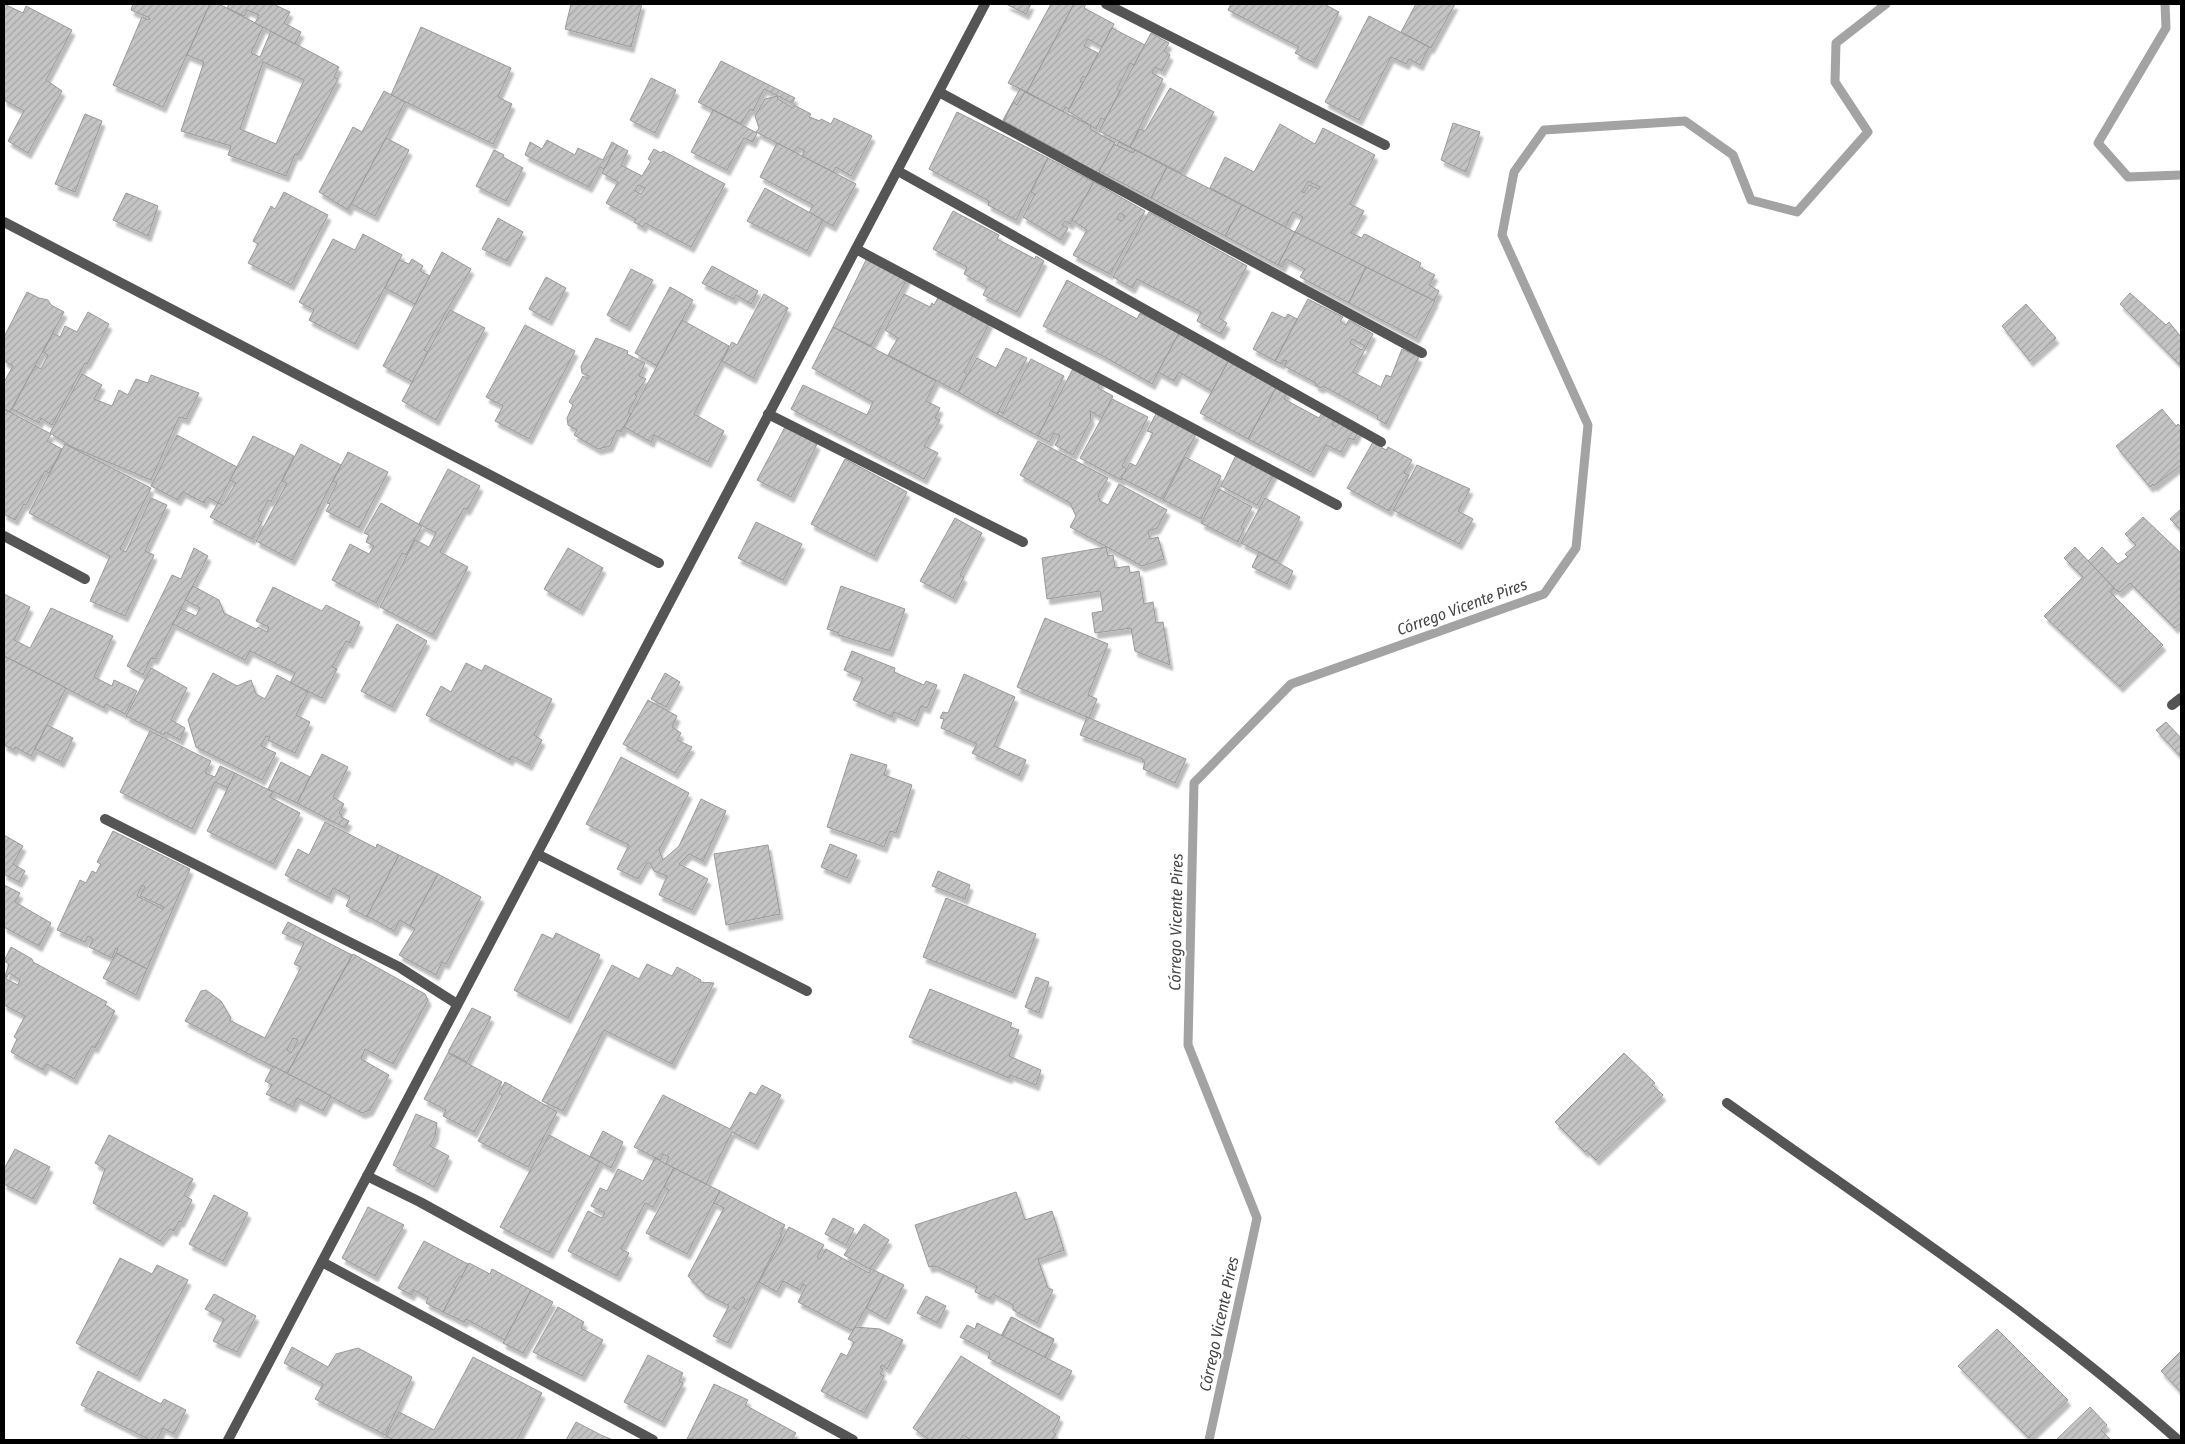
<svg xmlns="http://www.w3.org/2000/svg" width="2185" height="1444" viewBox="0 0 2185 1444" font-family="'Fira Sans Condensed',sans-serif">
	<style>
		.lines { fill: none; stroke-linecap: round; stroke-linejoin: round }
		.stream { stroke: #a3a3a3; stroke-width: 9 }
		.building { fill: url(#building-hatch); stroke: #999; fill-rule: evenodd; filter: url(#shadow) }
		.minor { stroke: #555; stroke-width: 10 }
		.tertiary { stroke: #555; stroke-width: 10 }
		.labels { text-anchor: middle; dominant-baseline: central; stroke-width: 4.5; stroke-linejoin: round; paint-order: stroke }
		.water-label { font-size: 16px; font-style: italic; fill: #444; stroke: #fff }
	</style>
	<defs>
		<pattern id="building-hatch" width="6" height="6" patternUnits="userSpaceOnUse" patternTransform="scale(1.25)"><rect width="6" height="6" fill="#c4c4c4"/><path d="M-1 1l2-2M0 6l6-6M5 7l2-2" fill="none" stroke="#a7a7a7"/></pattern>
		<filter id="shadow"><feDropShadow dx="3" dy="5.5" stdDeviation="1" flood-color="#0004"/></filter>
	</defs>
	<rect width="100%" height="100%" fill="#fff"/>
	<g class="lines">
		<g class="stream">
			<polyline points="2165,4 2166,28 2098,143 2128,177 2181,175"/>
			<polyline points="1209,1440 1257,1218 1188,1045 1194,783 1291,684 1544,594 1576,548 1588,425 1502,235 1514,172 1544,130 1685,121 1733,155 1751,200 1797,212 1868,132 1835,82 1836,43 1886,4"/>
		</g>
	</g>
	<g class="building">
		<polygon points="4,4 23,13 26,6 72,30 46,80 62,91 28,153 8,141 24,111 4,100"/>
		<polygon points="133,4 210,4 163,107 113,85 142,17 149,20 150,18 131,10"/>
		<path d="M210,4H219L263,27L251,53L260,57L271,31L339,67L334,77L338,79L298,155L295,154L286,176L228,155L231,146L181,131L204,62L187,55ZM263,62L304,80L276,144L240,129Z"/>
		<polygon points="229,4 273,4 290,12 284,23 301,32 295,44 255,23 259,15 247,10 244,16 227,8"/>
		<polygon points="571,4 642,4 631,47 565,29"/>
		<polygon points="1006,4 1031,4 1026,14"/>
		<polygon points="1051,4 1074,4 1027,92 1008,83"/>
		<polygon points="1074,4 1086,4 1084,8 1114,24 1102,47 1088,39 1084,46 1098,53 1086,78 1083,76 1080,81 1083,82 1069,109 1065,107 1063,112 1027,92"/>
		<polygon points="1231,4 1324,4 1339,12 1314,63 1295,53 1299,47 1228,10"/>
		<polygon points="1416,4 1455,4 1431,48 1401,32"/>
		<polygon points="1369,16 1429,47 1420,65 1409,59 1406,64 1391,57 1359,120 1325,102"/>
		<polygon points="421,27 511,68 498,97 512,104 493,144 391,95"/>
		<polygon points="1112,28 1145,45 1134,65 1130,63 1117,89 1120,91 1105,120 1101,118 1096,129 1068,111"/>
		<polygon points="1151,33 1169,43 1164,51 1170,55 1162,71 1155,67 1152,73 1163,79 1130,147 1099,131"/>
		<polygon points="721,61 795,98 792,103 764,89 753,111 750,109 741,124 698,102"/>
		<polygon points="651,78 676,90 655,133 630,120"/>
		<polygon points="1170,88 1214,112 1181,173 1130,147 1140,129 1145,131"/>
		<polygon points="1020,89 1063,112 1060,116 1062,118 1065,113 1086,124 1082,130 1087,132 1089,129 1114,142 1098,175 1071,160 1073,157 1003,120"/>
		<polygon points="384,91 405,102 348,210 319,192 353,127 362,132"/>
		<polygon points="1025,92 1091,126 1090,129 1115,143 1098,175 1072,160 1072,158 1004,121 1013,102 1017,105"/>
		<polygon points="777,96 778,99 793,108 794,105 811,114 809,117 820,121 821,119 831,124 834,118 872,136 851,176 836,167 833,172 802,156 805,151 797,147 794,152 756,132 759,128 755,116 765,99"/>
		<polygon points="713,110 757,133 753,142 744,138 727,170 691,152"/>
		<polygon points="957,112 1048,158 1016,220 988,205 989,201 929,169"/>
		<polygon points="85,114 102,121 75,192 55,184"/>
		<polygon points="1453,123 1480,132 1466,172 1441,160"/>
		<path d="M1280,124L1315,144L1323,128L1375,155L1350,204L1364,211L1351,233L1362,238L1364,234L1367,235L1421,263L1419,267L1435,275L1429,285L1439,291L1434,301L1295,232L1303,217L1293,212L1285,227L1210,188L1225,157L1254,172ZM1308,181L1320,187L1319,189L1309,185L1304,193L1302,192Z"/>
		<polygon points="386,138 409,150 375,216 351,204"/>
		<polygon points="547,140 575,155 578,148 603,160 612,142 617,145 604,169 600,167 589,187 525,155 530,142 542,149"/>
		<polygon points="1119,142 1135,150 1124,170 1108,160"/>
		<polygon points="777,143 856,184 833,226 809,213 813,205 760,177"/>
		<polygon points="1114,144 1133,153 1135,150 1167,167 1151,198 1099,171"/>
		<path d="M617,145L628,151L621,165L642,176L651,161L648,159L654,149L661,153L663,151L725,184L691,247L645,223L643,227L634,222L636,219L606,203L618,182L602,173ZM638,185L645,188L641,194L635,191Z"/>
		<polygon points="494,150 504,155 503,157 523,168 506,201 476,186"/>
		<polygon points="1048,158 1094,182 1070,224 1065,221 1062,225 1068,228 1061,240 1023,217 1035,194 1031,192"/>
		<polygon points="1167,167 1242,205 1225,236 1151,198"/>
		<path d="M1094,182L1145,211L1110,274L1073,255L1087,230L1072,220ZM1120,213L1125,216L1122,221L1117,219Z"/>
		<polygon points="765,188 823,220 807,251 747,221"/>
		<polygon points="284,192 328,215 291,285 248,263 258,244 253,241 271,206 275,209"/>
		<polygon points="126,193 158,206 148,236 113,220"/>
		<polygon points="1242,205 1295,232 1278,265 1225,236"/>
		<polygon points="953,211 999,235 997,239 1035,259 1036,256 1044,261 1017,312 983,295 987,287 964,274 967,267 933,249"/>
		<polygon points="1149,212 1247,266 1219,318 1227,323 1221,334 1197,321 1201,312 1137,279 1132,288 1113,277"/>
		<polygon points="498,218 523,232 507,261 482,249"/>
		<polygon points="1295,232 1366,267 1349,303 1300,277 1305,269 1286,259 1282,267 1278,265"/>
		<polygon points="363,234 402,255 355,344 309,320 314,310 299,302 333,239 355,250"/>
		<polygon points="442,252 471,269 424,350 428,352 413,382 383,366"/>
		<polygon points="868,256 908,277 871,346 833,327"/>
		<polygon points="412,259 423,266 420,271 430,276 415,304 385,288 399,260 409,264"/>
		<polygon points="712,266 758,291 751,304 736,295 733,299 702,283"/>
		<polygon points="1366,267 1435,301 1416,338 1349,303"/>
		<polygon points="631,269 653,280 627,326 607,315"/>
		<polygon points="546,277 566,288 549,320 529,309"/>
		<polygon points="1067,280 1137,319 1140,313 1179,333 1152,384 1103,356 1043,326"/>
		<polygon points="670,287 693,300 657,366 635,353"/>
		<polygon points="27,292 39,298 48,300 51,305 64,312 10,412 4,409 4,382 13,366 4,361 4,337"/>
		<polygon points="2130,293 2166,325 2169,322 2181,337 2180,365 2120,304"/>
		<polygon points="764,294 788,308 753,378 722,361 732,342 737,345"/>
		<polygon points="904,294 930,307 932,303 934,305 939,296 990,322 964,372 968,375 958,392 888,355 898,338 885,330"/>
		<path d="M1308,299L1343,317L1340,321L1346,325L1349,320L1373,334L1353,372L1381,387L1386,375L1391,377L1402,349L1419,357L1386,424L1377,419L1378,416L1323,386L1321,388L1315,385L1316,383L1284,366L1287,361L1284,360L1282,364L1275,361ZM1352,339L1365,346L1362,350L1350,343Z"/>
		<polygon points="2026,304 2056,338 2030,361 2002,326"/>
		<polygon points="450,310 485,328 436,420 402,401"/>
		<polygon points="88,312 109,324 87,364 85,363 52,425 41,418 39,423 12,409 35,366 41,369 48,355 43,352 53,333 60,337 65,326 77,332"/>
		<polygon points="1272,312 1285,318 1288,314 1297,319 1275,361 1253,349"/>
		<polygon points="682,320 729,346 694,414 724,431 708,462 654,435 651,442 624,427"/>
		<polygon points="525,325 575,351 529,439 495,421 503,406 486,397"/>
		<polygon points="833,327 936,381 926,401 940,408 935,418 940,420 924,446 938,453 924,479 791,409 803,385 867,415 873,402 812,368"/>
		<polygon points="1179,333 1229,360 1212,391 1179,372 1174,381 1158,372"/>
		<polygon points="596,338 628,351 627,354 645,363 639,376 646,379 635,395 637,396 628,412 631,414 621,432 617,430 610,446 598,449 574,435 577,430 568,425 567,418 573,405 569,402 583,376 587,379 589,376 582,373 581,366"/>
		<polygon points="1006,348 1027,358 997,414 958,392 977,358 996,368"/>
		<polygon points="1031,359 1064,376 1049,405 1053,407 1038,436 997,414 999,411 1003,413"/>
		<polygon points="1229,360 1277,386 1248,439 1200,413"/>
		<polygon points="1075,365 1102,379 1098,388 1113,396 1102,418 1090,411 1091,420 1073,455 1055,445 1060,436 1054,433 1049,442 1038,436"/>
		<polygon points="82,374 102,385 94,399 112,406 119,390 128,395 136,379 148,383 151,375 199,393 186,419 179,417 151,480 72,447 50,433"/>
		<polygon points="1277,386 1288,392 1284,399 1319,418 1323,411 1336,418 1332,425 1336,427 1340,420 1359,431 1354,440 1349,438 1341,452 1326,445 1311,472 1248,439"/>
		<polygon points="1112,399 1148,417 1122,466 1127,469 1121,480 1080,458"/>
		<polygon points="4,409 51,434 47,441 62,449 49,473 45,471 26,505 24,504 15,520 4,514"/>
		<polygon points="2162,409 2176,426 2178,424 2181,427 2181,465 2154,486 2153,484 2150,487 2116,446"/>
		<polygon points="1156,414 1196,434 1162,499 1121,478 1130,463 1136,466 1153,433 1147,431"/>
		<polygon points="785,427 817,444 791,497 757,480"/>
		<polygon points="177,435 237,467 218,503 207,497 204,503 183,492 178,500 151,486"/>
		<polygon points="253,436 294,456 271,502 268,500 258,520 262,522 252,539 210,517 218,503 223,505 236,483 230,480"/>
		<polygon points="1038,441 1108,478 1098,495 1100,501 1108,505 1119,484 1167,510 1157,528 1148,531 1150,539 1158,537 1164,559 1142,566 1070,527 1076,516 1070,503 1020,475"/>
		<polygon points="1373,442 1386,450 1388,447 1412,460 1404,473 1409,475 1389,511 1347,488"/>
		<polygon points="65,444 151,488 120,549 126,552 151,498 167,505 145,551 154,555 125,616 90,601 110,556 29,513"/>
		<polygon points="301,444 341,465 292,560 256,541 287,483 282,481"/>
		<polygon points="348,452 388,472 359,528 326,511 330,504 327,503 337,483 333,481"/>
		<polygon points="1237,453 1275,472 1257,505 1221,486"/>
		<polygon points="1185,457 1221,476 1201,519 1163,500"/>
		<polygon points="845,459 907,492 874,556 811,524"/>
		<polygon points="1417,465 1470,489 1458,511 1473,519 1459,544 1393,510"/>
		<polygon points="448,469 480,486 467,510 464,508 440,552 468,567 433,635 380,607 415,540 429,547 436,533 419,524"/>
		<polygon points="1219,489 1252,507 1241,527 1244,529 1238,542 1201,523"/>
		<polygon points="1265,498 1300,517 1277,561 1241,543"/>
		<polygon points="381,503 422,526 406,555 402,553 376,603 332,580 350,544 369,554 374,546 366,542 369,535 364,533"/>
		<polygon points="2181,509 2181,530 2170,519"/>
		<polygon points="2143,517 2181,553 2181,623 2175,628 2130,583 2120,592 2117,591 2088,561 2102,547 2118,564 2128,557 2125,554 2136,545 2125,534"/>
		<polygon points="955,518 982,533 960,575 964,577 953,598 920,581"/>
		<polygon points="756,522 802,544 783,580 738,558"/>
		<polygon points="1106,547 1108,556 1113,555 1115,568 1129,566 1130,573 1139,571 1144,604 1153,602 1156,623 1163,622 1170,665 1135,651 1131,628 1095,633 1092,613 1103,611 1100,591 1047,599 1042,558"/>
		<polygon points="2075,547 2114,588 2110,592 2163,645 2120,687 2044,616 2083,577 2064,558"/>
		<polygon points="194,548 208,556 155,659 151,658 143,675 127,666 172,575 181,579"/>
		<polygon points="568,548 603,568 580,610 544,589"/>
		<polygon points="1259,552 1293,571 1287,584 1252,567"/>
		<polygon points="193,586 219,600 224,613 256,629 258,627 267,632 269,627 256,621 273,587 322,611 326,605 360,622 350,643 346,641 332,667 337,669 322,698 290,683 295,673 250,651 245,660 173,624 181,609 196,616 200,608 185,600"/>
		<polygon points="841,586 905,609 890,651 838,635 839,633 827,629"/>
		<polygon points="4,594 30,607 14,640 30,648 51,608 113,636 94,677 112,686 114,680 137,691 125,714 106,704 104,708 4,656"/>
		<polygon points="1045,618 1108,644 1088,695 1097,699 1089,718 1017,687"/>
		<polygon points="397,624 427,641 392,707 361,691"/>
		<polygon points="852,651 892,667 895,668 894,672 924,685 926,681 937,685 927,708 921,706 915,721 894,712 892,717 853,700 863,678 844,670"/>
		<polygon points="4,656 66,688 31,756 15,747 14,750 4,745"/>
		<polygon points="466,663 482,671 485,665 552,699 534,735 542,740 529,765 512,756 510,760 426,715 441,686 451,692"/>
		<polygon points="151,668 187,688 171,720 185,728 180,740 165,732 164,735 126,716"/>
		<polygon points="213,673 237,686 251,680 256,694 265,699 277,675 308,692 296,715 310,722 295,753 268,740 270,737 266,736 261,746 276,753 262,780 196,747 188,720"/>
		<polygon points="665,673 680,682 666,707 651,699"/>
		<polygon points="964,674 1015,697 994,746 1026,760 1019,776 972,753 977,744 941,728 944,719 940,718 943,712 948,713"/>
		<polygon points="648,700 677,716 672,727 681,733 677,740 692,747 675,773 623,744"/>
		<polygon points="1087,717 1186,759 1175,783 1143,769 1145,762 1142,761 1143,759 1080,735"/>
		<polygon points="2166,722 2181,738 2181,757 2156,730"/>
		<polygon points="47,725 73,738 61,762 35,749"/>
		<polygon points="150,731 211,761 205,773 215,777 220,766 235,773 228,788 215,782 192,829 120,792"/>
		<polygon points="322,754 348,767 333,797 344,804 339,813 342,815 341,817 349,821 345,828 297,803"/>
		<polygon points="851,754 887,765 884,775 912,785 896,833 890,831 884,847 827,827"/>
		<polygon points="621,757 689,793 659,850 663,860 679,846 701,799 726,811 703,861 689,854 679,864 708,879 692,910 659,895 667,876 654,871 650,863 647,863 638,879 617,869 629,845 586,824"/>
		<polygon points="281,762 310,777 297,803 268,789"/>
		<polygon points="235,773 273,792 270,797 300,813 273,864 207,831"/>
		<polygon points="325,822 376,848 377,844 399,855 367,917 346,906 350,897 345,894 333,888 329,898 285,875 298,849 309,855"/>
		<path d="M113,831L190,869L147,969L116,953L118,949L116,948L112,958L89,947L93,939L88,936L85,942L57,930L80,880L86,883L92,871L96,873L101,864L97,862ZM142,885L145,887L140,896L164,907L163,909L137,896Z"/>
		<polygon points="4,835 23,846 13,864 25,871 19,882 4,874"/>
		<polygon points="830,844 857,855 847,878 821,867"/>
		<polygon points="768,845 780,914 726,925 714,854"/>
		<polygon points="399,855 438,874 410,926 400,920 394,931 367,916"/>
		<polygon points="938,871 970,885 965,899 932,886"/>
		<polygon points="438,874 481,897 446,964 442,962 436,975 399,955 415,929 410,926"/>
		<polygon points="4,885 20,893 15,902 51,923 39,946 4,927"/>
		<polygon points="946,898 1036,934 1013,993 923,957"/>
		<path d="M288,922L352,955L287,1074L185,1021L201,991L206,990L221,1001L231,1018L229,1020L265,1038L301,967L294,964L304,943L282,933ZM293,1038L298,1040L291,1053L287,1050Z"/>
		<polygon points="556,933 600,955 568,1018 514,990 542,934 553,939"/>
		<path d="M11,947L32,959L33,962L107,1002L105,1005L115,1011L95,1048L92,1046L74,1079L47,1064L43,1070L11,1052L17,1039L14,1037L25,1016L4,1005V979L9,964L4,961ZM9,973L20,980L18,985L6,979Z"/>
		<polygon points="116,953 147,969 136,995 103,978"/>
		<polygon points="353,954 425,994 428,1000 393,1064 365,1049 361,1059 389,1075 370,1110 362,1113 287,1074"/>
		<polygon points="647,964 672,976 677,967 701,980 700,982 714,983 672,1064 604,1030 563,1111 542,1101 612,965 639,979"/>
		<polygon points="1036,977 1049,982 1039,1013 1025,1007"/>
		<polygon points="930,989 1012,1023 1010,1027 1019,1030 1009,1056 1041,1070 1036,1085 1010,1075 1009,1078 909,1037"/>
		<polygon points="472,1008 491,1017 467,1062 448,1052"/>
		<polygon points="448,1053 502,1082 474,1132 443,1116 446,1110 424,1099"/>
		<polygon points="1624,1053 1655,1083 1652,1085 1663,1095 1596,1160 1586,1150 1585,1152 1555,1122"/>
		<polygon points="273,1066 331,1096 323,1111 297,1098 293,1107 266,1094 272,1085 265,1081"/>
		<polygon points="505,1082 557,1112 528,1167 478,1141 502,1095 499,1093"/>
		<polygon points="762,1085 781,1095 755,1144 732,1132 706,1184 665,1164 669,1157 663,1154 660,1160 634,1147 663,1095 730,1129 750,1092 756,1095"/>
		<polygon points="416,1114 437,1123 435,1136 430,1146 449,1156 434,1187 393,1165"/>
		<polygon points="603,1131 623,1142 611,1168 590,1156"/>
		<polygon points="109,1135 193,1179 184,1195 192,1200 181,1222 179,1221 174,1231 170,1229 160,1241 93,1203 105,1169 95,1163"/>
		<polygon points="549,1135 600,1162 550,1253 500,1227"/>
		<polygon points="15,1149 50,1167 33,1199 4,1184 4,1169"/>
		<polygon points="655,1158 674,1168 653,1207 645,1203 621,1249 629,1253 617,1276 568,1251 588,1211 602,1218 605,1213 591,1206 600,1188 607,1191 618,1169 643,1181"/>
		<polygon points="674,1168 720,1191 687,1254 646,1233 669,1190 664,1187"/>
		<path d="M720,1191L785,1225L780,1234L782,1235L728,1343L713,1336L729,1306L704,1293L688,1276L724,1208L714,1203ZM742,1297L745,1299L738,1310L733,1307Z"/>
		<polygon points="1016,1192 1025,1220 1052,1211 1064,1250 1038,1259 1048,1288 1053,1290 1037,1323 1013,1310 1013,1305 993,1294 990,1299 975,1292 977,1286 935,1266 929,1267 915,1225"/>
		<polygon points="214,1195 248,1213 223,1261 189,1244"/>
		<polygon points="368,1207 404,1225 375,1276 342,1258"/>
		<polygon points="833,1218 854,1229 846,1245 825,1234"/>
		<polygon points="864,1224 889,1240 870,1269 844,1255"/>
		<polygon points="789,1227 824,1245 817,1257 820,1259 826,1249 869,1273 871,1269 884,1275 853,1331 798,1302 806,1286 803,1284 800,1290 783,1281 777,1292 759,1282"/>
		<polygon points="424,1241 468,1264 462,1277 460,1276 453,1286 456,1288 443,1312 426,1303 428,1298 414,1290 411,1295 398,1288"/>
		<polygon points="120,1258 152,1274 157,1265 188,1280 137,1376 76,1343"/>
		<polygon points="469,1263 490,1274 492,1269 531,1290 505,1340 466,1319 464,1322 443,1312"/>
		<polygon points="884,1275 904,1285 886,1319 866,1308"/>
		<polygon points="531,1290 553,1302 523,1353 503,1343"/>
		<polygon points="214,1294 256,1316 237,1352 213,1341 224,1319 205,1309"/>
		<polygon points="926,1296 946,1306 938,1323 917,1313"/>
		<polygon points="558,1307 584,1322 581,1328 603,1340 582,1376 533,1352"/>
		<polygon points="1011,1317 1054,1339 1045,1358 1001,1336"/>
		<polygon points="1012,1317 1054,1340 1044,1359 1002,1337"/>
		<polygon points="977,1323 1072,1371 1059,1395 988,1358 990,1353 960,1337 967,1325 975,1329"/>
		<polygon points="855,1327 880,1329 903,1340 887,1369 882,1365 880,1367 883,1369 880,1374 884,1376 864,1413 821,1391 841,1353 847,1356 854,1342 848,1339"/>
		<polygon points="1997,1329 2068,1400 2029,1438 1958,1366"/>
		<polygon points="292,1347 328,1367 336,1354 358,1348 412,1377 385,1435 315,1399 323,1384 284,1363"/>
		<polygon points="2181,1351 2181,1392 2161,1371"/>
		<polygon points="648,1355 683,1373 679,1381 683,1383 662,1422 624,1402"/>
		<polygon points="961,1356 1060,1417 1053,1432 1056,1434 1052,1440 971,1440 963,1435 960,1440 930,1440 913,1428"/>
		<polygon points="473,1357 542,1393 517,1440 394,1440 386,1436 399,1412 434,1430"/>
		<polygon points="98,1371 161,1404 164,1399 186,1410 174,1434 163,1428 157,1440 150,1440 81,1405"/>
		<polygon points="714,1384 748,1400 745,1405 796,1433 791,1440 687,1439"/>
		<polygon points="2090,1407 2107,1425 2101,1430 2111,1440 2056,1440"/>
		<polygon points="576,1422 601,1435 613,1440 566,1440"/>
	</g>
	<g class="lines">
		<g class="minor">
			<polyline points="1106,4 1385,145"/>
			<polyline points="939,92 1422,353"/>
			<polyline points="898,171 1381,442"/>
			<polyline points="4,222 659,563"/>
			<polyline points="856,249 1337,505"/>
			<polyline points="768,414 1023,542"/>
			<polyline points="4,536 85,579"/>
			<polyline points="2172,705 2181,698"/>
			<polyline points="105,819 399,967 457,1004"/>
			<polyline points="537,854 807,991"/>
			<path d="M1727,1103C1880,1212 2038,1315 2178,1440"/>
			<polyline points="367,1176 420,1202 853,1440"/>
			<polyline points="322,1262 653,1440"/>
		</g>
		<polyline class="tertiary" points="228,1440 985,4"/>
	</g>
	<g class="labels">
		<g class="water-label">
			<text transform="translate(1462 607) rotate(-20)">Córrego Vicente Pires</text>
			<text transform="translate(1176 922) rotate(-89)">Córrego Vicente Pires</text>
			<text transform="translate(1219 1324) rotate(-78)">Córrego Vicente Pires</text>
		</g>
	</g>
	<rect width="2185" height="1444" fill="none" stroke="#000000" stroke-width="10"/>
</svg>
